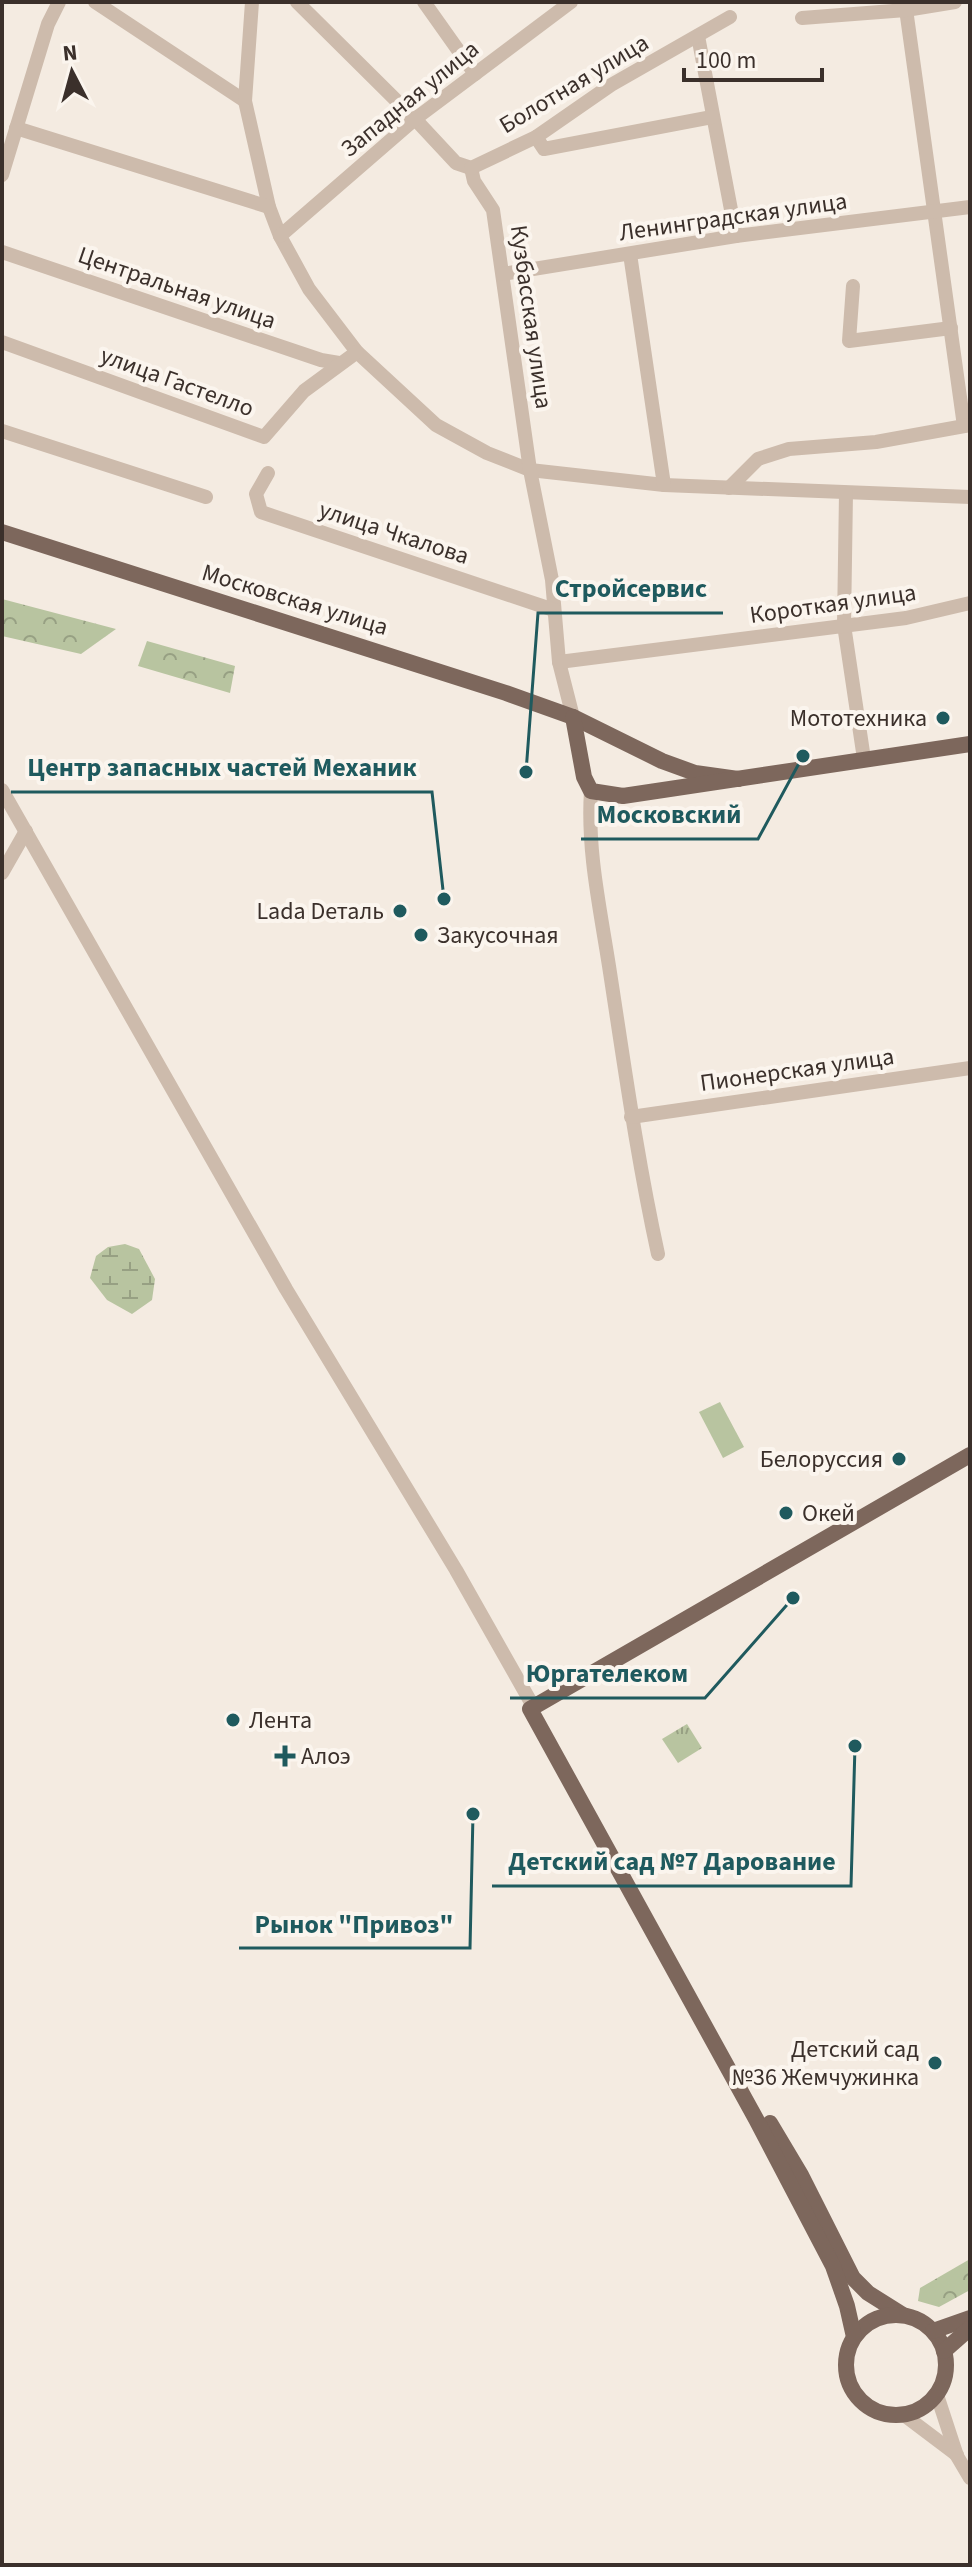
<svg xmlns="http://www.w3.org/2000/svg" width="972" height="2567" viewBox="0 0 972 2567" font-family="'Source Sans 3',sans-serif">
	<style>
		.grass { fill: url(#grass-tufts) }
		.forest { fill: url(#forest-crowns) }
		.wetland { fill: url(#wetland-marsh) }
		.pitch { fill: #b8c4a0 }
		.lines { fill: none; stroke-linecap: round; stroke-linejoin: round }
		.minor { stroke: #cdbbac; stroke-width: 14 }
		.major { stroke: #7d675c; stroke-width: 16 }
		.poi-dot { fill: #1f5a5e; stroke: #fbf5ee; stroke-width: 3 }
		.labels { text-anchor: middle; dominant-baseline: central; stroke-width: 8; stroke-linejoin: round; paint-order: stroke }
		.street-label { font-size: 24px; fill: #3b302b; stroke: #fbf5ee }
		.poi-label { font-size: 24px; fill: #3b302b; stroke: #fbf5ee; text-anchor: end }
		.leader { fill: none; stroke: #1f5a5e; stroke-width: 3 }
		.callout-dot { fill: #1f5a5e; stroke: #fbf5ee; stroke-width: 3 }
		.callout-label { font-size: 26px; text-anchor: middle; font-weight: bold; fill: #1f5a5e; stroke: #fbf5ee; stroke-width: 8; stroke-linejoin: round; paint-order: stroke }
	</style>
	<defs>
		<pattern id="grass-tufts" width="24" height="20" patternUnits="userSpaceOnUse" patternTransform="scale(2)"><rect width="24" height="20" fill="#b8c4a0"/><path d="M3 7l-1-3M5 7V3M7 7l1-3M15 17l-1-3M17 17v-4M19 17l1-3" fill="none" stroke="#97a083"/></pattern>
		<pattern id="forest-crowns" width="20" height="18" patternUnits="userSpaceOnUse" patternTransform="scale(2)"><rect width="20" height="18" fill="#b8c4a0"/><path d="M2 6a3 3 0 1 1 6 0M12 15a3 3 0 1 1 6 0" fill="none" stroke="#97a083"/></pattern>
		<pattern id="wetland-marsh" width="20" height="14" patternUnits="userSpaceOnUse" patternTransform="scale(2)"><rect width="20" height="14" fill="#b8c4a0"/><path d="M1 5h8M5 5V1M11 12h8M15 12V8" fill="none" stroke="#97a083"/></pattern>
	</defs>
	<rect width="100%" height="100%" fill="#f4ebe1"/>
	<polygon class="grass" points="687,1724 702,1748 678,1763 662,1739"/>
	<g class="forest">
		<polygon points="2,599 116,629 81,654 2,636"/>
		<polygon points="147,641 235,666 230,693 138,666"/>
		<polygon points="970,2259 970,2290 939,2307 918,2301 920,2288"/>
	</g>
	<polygon class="wetland" points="125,1244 139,1249 155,1279 152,1300 132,1314 107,1300 90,1278 96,1256 108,1247"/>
	<polygon class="pitch" points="720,1402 744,1447 723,1458 699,1412"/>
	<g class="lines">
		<g class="minor">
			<polyline points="95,2 245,101"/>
			<polyline points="252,2 245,101 269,207 280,236 309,289 357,352 436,425 487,453 530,470 664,485 970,497"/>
			<polyline points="297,2 415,119 456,163 471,168"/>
			<polyline points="424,2 475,74"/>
			<polyline points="905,2 964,426"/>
			<polyline points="802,18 906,10 955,2"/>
			<polyline points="698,36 736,236"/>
			<polyline points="16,128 269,207"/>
			<polyline points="536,137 544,149 712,117"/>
			<polyline points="471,168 474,181 493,210 530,470 552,580 559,662 573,717"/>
			<polyline points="471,168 536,137 611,85 730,17"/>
			<polyline points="2,175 48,24 59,2"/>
			<polyline points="280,236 415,119 571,2"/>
			<polyline points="2,252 321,360 339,363"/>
			<polyline points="630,254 664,485"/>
			<polyline points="503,274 736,236 970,207"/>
			<polyline points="853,286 849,341 951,328"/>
			<polyline points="2,342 264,437 304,391 357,352"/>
			<polyline points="2,431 206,497"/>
			<polyline points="268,473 256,494 261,512 554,610"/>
			<polyline points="729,488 758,459 789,449 876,442 970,425"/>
			<polyline points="846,493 844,625 864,759"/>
			<polyline points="559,662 906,618 970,603"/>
			<polyline points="2,790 286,1289 456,1570 533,1706"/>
			<path d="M591,791C587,850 600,908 609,966C624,1063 637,1158 658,1254"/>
			<polyline points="2,873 26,831"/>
			<polyline points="631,1117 970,1068"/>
			<polyline points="937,2395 957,2456 970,2478"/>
			<polyline points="904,2415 957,2455"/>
		</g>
		<g class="major">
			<polyline points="2,532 506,693 573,717 662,761 695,773 738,779"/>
			<polyline points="573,717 584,777 591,791 623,796 970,744"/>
			<polyline points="770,2123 801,2175 853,2278 868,2293 903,2315"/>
			<circle cx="896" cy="2365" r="50"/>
			<polyline points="933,2331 970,2318"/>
			<polyline points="854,2337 847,2306 833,2266 756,2119 530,1709 970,1455"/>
			<polyline points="944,2351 970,2328"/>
		</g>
	</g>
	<g class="poi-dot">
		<circle cx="943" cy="718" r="8"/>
		<circle cx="400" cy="911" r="8"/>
		<circle cx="421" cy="935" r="8"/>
		<circle cx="899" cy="1459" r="8"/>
		<circle cx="786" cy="1513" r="8"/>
		<circle cx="233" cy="1720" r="8"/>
		<path d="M281 1744h8v8h8v8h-8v8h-8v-8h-8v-8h8z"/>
		<circle cx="935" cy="2063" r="8"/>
	</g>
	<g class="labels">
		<g class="street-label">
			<text transform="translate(574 84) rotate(-31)">Болотная улица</text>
			<text transform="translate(410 99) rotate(-39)">Западная улица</text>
			<text transform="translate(733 217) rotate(-8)">Ленинградская улица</text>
			<text transform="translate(177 288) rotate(19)">Центральная улица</text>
			<text transform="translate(531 317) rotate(82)">Кузбасская улица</text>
			<text transform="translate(177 382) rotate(20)">улица Гастелло</text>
			<text transform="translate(394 533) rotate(18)">улица Чкалова</text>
			<text transform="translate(295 600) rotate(17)">Московская улица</text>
			<text transform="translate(833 604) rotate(-8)">Короткая улица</text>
			<text transform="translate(797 1070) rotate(-8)">Пионерская улица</text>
		</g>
		<g class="poi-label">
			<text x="927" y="718">Мототехника</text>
			<text x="384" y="911">Lada Dеталь</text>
			<text x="437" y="935" text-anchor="start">Закусочная</text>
			<text x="883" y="1459">Белоруссия</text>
			<text x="802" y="1513" text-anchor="start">Окей</text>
			<text x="249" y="1720" text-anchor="start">Лента</text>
			<text x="301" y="1756" text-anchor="start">Алоэ</text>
			<text x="919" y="2049">Детский сад<tspan x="919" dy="28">№36 Жемчужинка</tspan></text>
		</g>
	</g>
	<path class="leader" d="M526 772L538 613H723M444 899L432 792H11M803 756L758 839H581M793 1598L705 1698H510M855 1746L851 1886H492M473 1814L470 1948H239"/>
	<g class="callout-dot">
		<circle cx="526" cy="772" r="8"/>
		<circle cx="444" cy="899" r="8"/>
		<circle cx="803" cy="756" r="8"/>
		<circle cx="793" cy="1598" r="8"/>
		<circle cx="855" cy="1746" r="8"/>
		<circle cx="473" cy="1814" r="8"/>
	</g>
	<g class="callout-label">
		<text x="631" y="597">Стройсервис</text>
		<text x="222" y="776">Центр запасных частей Механик</text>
		<text x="669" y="823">Московский</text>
		<text x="607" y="1682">Юргателеком</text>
		<text x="672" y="1870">Детский сад №7 Дарование</text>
		<text x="354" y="1933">Рынок "Привоз"</text>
	</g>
	<rect width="972" height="2567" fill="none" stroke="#3b302b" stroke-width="8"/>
	<g transform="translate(72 72) rotate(354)" stroke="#fbf5ee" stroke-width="6" paint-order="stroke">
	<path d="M0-6L14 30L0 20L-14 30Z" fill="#3b302b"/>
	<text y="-12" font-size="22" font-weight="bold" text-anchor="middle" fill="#3b302b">N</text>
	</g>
	<path d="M684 68v12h138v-12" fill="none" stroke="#3b302b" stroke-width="4"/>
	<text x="696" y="68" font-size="24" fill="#3b302b" stroke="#fbf5ee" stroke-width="6" paint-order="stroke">100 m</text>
</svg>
